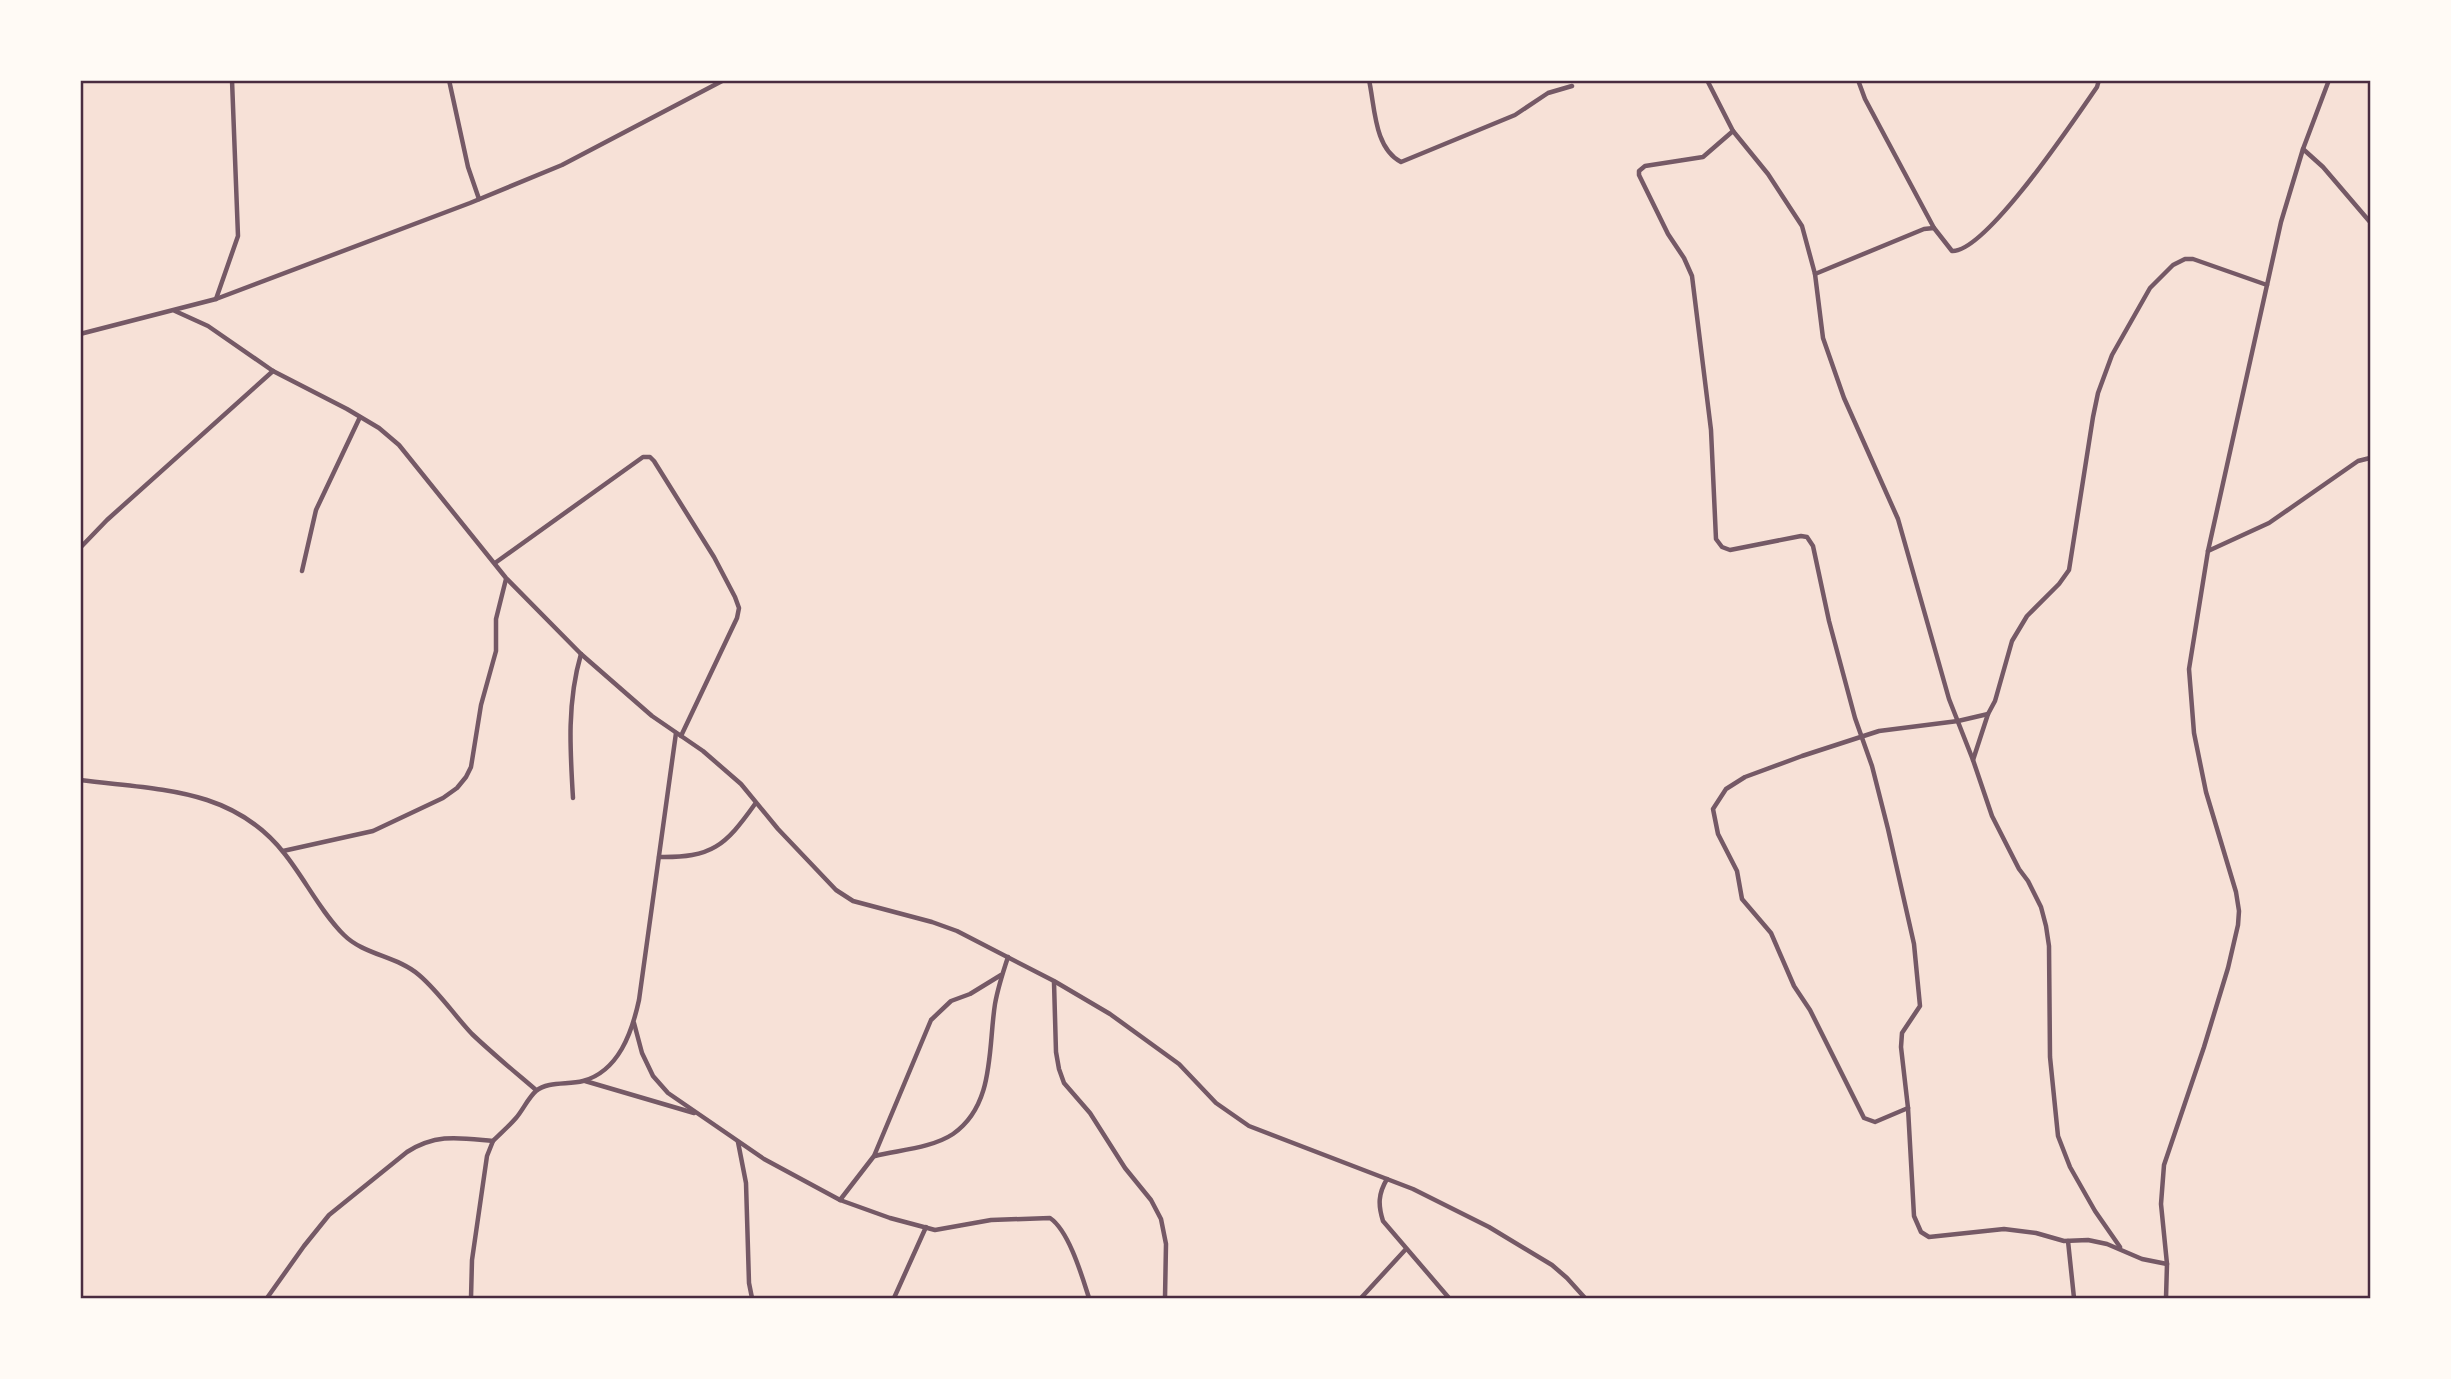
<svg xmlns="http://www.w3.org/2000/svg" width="2451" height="1379" viewBox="0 0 2451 1379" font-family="'Source Serif 4',serif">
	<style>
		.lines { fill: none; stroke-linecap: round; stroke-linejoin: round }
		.minor { stroke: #755966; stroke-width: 4.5 }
		.neatline { fill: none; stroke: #4a2c40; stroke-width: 2.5 }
	</style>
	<rect width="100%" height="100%" fill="#f7e1d7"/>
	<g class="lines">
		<g class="minor">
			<polyline points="449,80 468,167 479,199"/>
			<path d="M1369,80C1375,107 1374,148 1401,162L1515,115L1548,93L1572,86"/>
			<polyline points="1707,80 1733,131 1768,174 1802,226 1815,274 1823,338 1844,398 1898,519 1949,699 1973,760"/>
			<polyline points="1858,80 1865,99 1934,228"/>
			<polyline points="1733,131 1703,157 1645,166 1639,171 1639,175 1668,234 1684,258 1692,276 1711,430 1716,539 1722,547 1730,550 1801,536 1807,537 1813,546 1829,621 1855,718 1872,766 1888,829 1914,944 1920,1006 1902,1033 1901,1047 1908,1108 1914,1216 1921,1232 1929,1237 2004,1229 2036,1233 2064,1241 2088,1240 2107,1244 2142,1259 2167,1264"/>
			<polyline points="2303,149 2323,167 2370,222"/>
			<path d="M1815,274L1924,229L1934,228L1952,251C1986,253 2076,117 2097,87L2099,80"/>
			<polyline points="216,299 238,236 232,80"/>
			<polyline points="175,311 208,326 273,371 347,409 379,428 399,445 506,578 581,654 652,716 703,751 741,784 778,829 836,890 853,901 932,922 957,931 1054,981 1110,1014 1179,1064 1216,1103 1249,1126 1413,1189 1489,1227 1552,1265 1567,1278 1585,1298"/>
			<polyline points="80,334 216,299 470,203 562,165 724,80"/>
			<polyline points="80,548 107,520 273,371"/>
			<polyline points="2208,551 2269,523 2358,461 2370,458"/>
			<polyline points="495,563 643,457 650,457 654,461 714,557 735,597 739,608 737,618 681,736"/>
			<polyline points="302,571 316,510 360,417"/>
			<path d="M80,780C157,790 232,787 284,853C305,879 320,911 344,935C364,955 397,956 419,975C439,992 454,1015 472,1034C493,1054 515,1072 536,1090"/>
			<path d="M573,798C570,749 567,702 581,654"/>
			<polyline points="283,851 373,831 443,798 457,788 466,777 471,767 481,705 496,651 496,619 506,579"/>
			<path d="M659,857C712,858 725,846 755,804"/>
			<polyline points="1054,982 1056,1052 1059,1069 1064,1083 1090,1113 1125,1168 1151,1200 1161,1219 1166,1244 1165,1298"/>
			<path d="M634,1023L642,1053L653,1076L668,1093L764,1159L840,1200L890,1218L935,1230L991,1220L1050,1218C1069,1231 1082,1276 1089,1298"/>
			<polyline points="585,1081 694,1113"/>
			<polyline points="1908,1108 1875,1122 1864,1118 1810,1010 1794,986 1771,933 1742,899 1737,871 1718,834 1713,809 1726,789 1745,777 1802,756 1879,731 1958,721 1988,714"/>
			<polyline points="738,1142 746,1183 749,1283 752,1298"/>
			<path d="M875,1156C899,1150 932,1148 953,1134C995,1105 988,1048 995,1004C998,987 1003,972 1008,957"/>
			<path d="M1387,1179C1378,1194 1378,1205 1383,1221L1449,1298"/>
			<polyline points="840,1200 874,1156 931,1020 951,1001 970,994 1001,975"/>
			<polyline points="2068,1241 2074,1298"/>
			<polyline points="2120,1247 2095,1211 2070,1167 2058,1136 2050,1057 2049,946 2046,926 2041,907 2028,881 2019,869 1992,816 1973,760 1988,714 1995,701 2012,641 2027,616 2059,584 2069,570 2093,417 2098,393 2112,355 2150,288 2173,265 2185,259 2193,259 2267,285"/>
			<path d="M267,1298L304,1246L329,1215L407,1152C437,1133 460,1138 493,1141C501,1133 509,1126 516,1118C523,1110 528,1098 536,1091C548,1081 568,1085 583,1081C619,1071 632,1032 639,1000L676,733"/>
			<polyline points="471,1298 472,1260 487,1156 493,1141"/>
			<polyline points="894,1298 926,1227"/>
			<polyline points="1361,1298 1406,1249"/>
			<polyline points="2166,1298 2167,1264 2161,1204 2164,1165 2204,1047 2228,968 2238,925 2239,911 2236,892 2206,792 2194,733 2189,669 2208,551 2281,222 2303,149 2329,80"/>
		</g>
	</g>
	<rect width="2451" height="1379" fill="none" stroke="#fffaf5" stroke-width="164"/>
	<rect x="82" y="82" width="2287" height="1215" class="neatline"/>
</svg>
